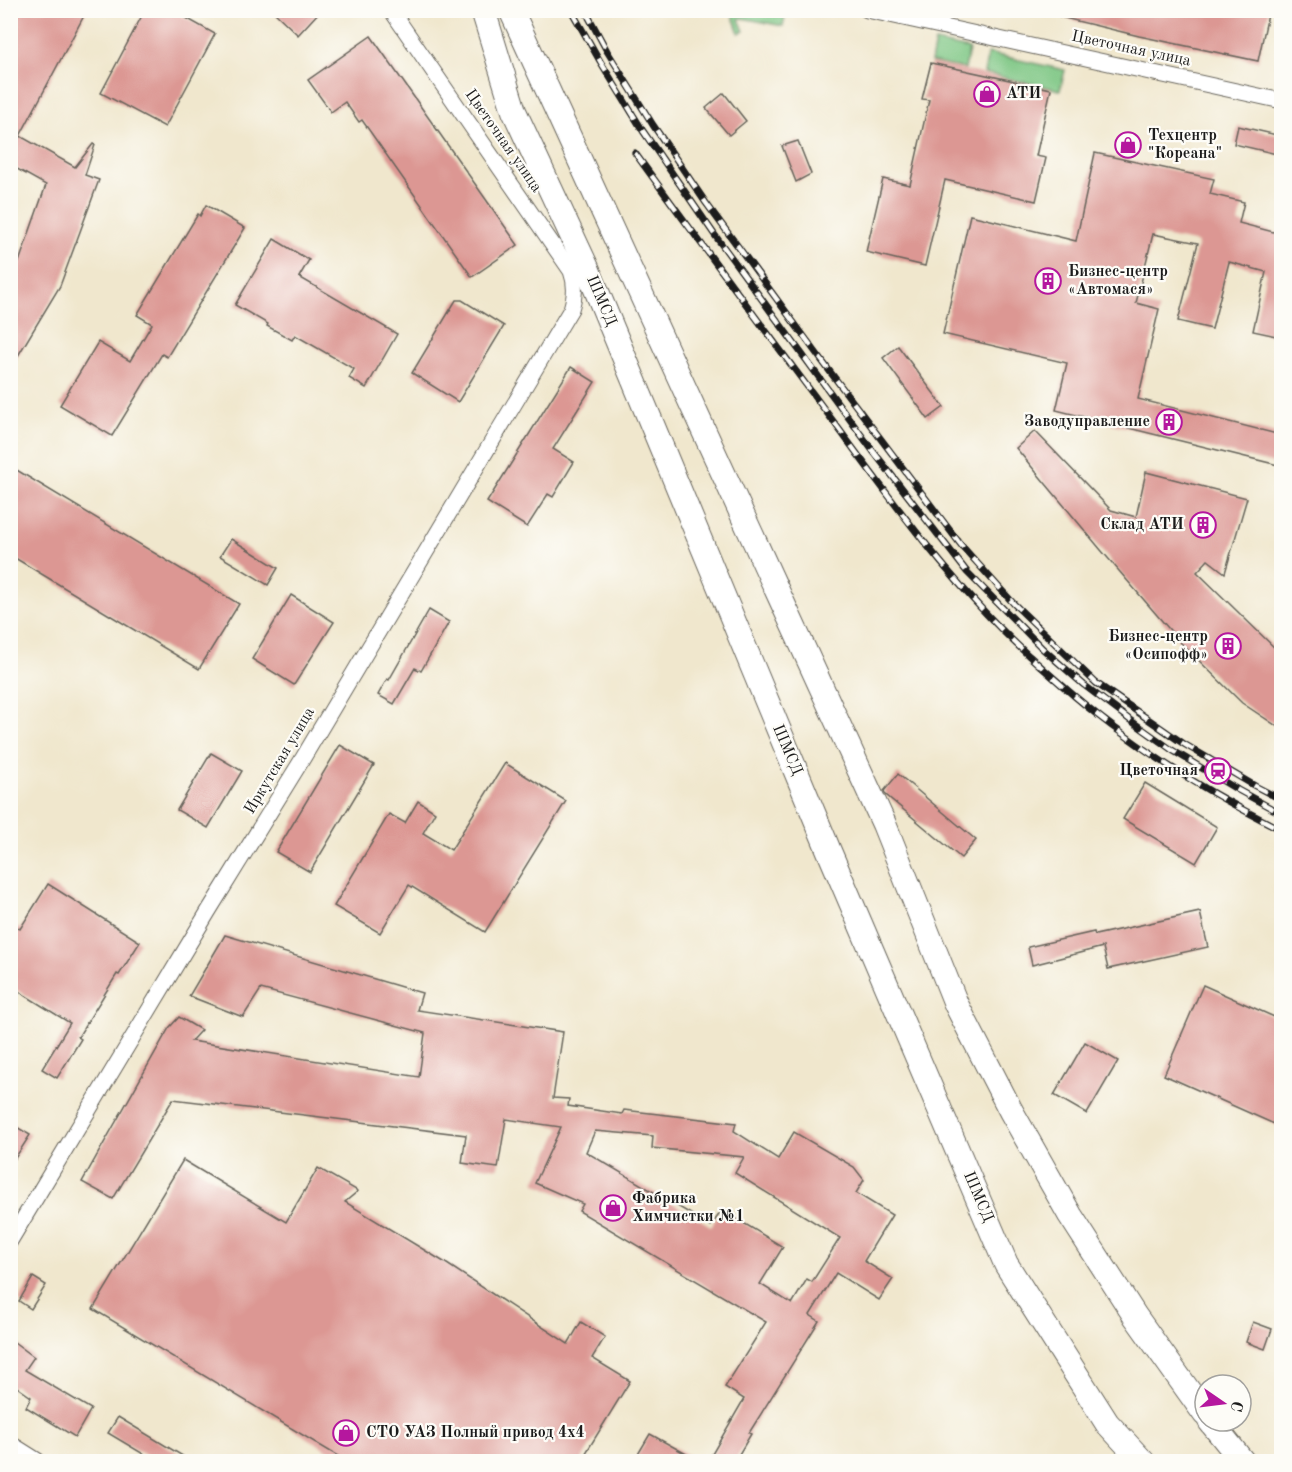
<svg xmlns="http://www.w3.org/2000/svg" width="1292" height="1472" viewBox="0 0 1292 1472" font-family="'Old Standard TT',serif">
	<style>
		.green { fill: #7dc683; stroke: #4c7150; stroke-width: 1.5 }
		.building { fill: #dc9793; fill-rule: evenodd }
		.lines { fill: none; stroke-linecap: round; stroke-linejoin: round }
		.minor-casing { stroke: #66635a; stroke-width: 17 }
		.tertiary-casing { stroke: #66635a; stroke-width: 20 }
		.primary-casing { stroke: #66635a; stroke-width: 26 }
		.minor { stroke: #fff; stroke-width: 15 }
		.tertiary { stroke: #fff; stroke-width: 18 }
		.primary { stroke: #fff; stroke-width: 24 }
		.rail-casing { stroke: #1c1c1c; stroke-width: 7 }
		.rail { stroke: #fdfcf7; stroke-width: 4.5; stroke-dasharray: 14; stroke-linecap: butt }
		.labels { text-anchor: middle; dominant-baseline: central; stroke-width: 4.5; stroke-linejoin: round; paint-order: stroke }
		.street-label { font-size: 16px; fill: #1c1c1c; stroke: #fdfcf7 }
		.poi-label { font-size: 16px; font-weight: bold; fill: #1c1c1c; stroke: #fdfcf7; text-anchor: start }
	</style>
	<rect width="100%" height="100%" fill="#fdfcf7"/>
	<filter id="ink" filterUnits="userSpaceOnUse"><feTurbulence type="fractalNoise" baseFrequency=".0167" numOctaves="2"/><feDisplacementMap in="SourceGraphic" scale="12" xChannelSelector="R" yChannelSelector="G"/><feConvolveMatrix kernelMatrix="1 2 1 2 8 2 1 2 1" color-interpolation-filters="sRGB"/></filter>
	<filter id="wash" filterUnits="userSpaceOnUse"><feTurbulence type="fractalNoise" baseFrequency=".008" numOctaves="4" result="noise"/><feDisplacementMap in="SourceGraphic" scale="24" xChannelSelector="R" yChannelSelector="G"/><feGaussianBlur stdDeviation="1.35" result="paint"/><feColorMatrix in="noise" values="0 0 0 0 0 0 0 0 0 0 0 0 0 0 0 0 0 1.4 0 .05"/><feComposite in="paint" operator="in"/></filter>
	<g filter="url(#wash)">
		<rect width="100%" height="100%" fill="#f0e7cd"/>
		<g class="green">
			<polygon points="781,10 786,12 783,26 742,18 739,19 744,31 739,33 731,11"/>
			<polygon points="935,42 969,49 965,69 931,62"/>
			<polygon points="988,53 1065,70 1060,90 984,73"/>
		</g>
		<g id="blocks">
			<g class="building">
				<polygon points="10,10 87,10 20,136 75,167 93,144 95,145 85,175 99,180 60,286 10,369 10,257 19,262 46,185 10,165"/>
				<polygon points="145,10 172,10 215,34 165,127 101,93"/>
				<polygon points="272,10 321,10 298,35"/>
				<polygon points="1061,10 1269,10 1258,61 1139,36 1060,17"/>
				<polygon points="371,36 518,245 472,277 362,120 359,122 345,102 331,112 308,80"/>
				<polygon points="931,63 1051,89 1036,156 1046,158 1036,201 945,180 925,266 866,252 883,179 910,185 929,100 922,99"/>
				<polygon points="724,93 746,121 729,135 706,108"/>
				<polygon points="1238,126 1281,136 1281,155 1234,144"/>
				<polygon points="798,141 811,174 796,182 782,146"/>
				<polygon points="1095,153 1214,179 1210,194 1244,202 1239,223 1281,234 1281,337 1253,331 1266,272 1229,262 1212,329 1178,321 1198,243 1153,234 1136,303 1159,309 1138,399 1281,435 1281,451 1278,465 1056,410 1067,363 943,334 970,215 1076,241"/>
				<polygon points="206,205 245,228 167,357 162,354 112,436 60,405 98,342 130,361 152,324 137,315 198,214 200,216"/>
				<polygon points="274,239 309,260 299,277 397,334 366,388 349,378 354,369 295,335 292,340 267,326 268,324 235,305"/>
				<polygon points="456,300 462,300 504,326 458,402 412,373"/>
				<polygon points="898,346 944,407 928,419 883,358"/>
				<polygon points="571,367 595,382 553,449 574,462 553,497 548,494 527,527 487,502"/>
				<polygon points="1035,431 1111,510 1136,517 1146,472 1247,498 1225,573 1208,560 1197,572 1281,654 1281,729 1242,703 1181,643 1101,550 1016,448"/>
				<polygon points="10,466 239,604 199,669 10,555"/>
				<polygon points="231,539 278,568 268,585 220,556"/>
				<polygon points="291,595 334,622 294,685 252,659"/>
				<polygon points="429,610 449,622 421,671 415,668 394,704 378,695 387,679 389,680"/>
				<polygon points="340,745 374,765 310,872 276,852"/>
				<polygon points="211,753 242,771 208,828 177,810"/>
				<polygon points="505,763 566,801 485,932 409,885 380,933 334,906 389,814 405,823 418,801 435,812 423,833 451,850"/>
				<polygon points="898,774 976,840 961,858 886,795 884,791"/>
				<polygon points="1145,783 1217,827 1196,863 1123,819"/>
				<polygon points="48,884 140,942 119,975 117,974 78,1037 81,1039 57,1078 42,1069 70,1023 10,986 10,923 20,929"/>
				<polygon points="1200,912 1208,947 1108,969 1103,947 1032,965 1028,947 1094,932 1095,935"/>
				<path d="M225,935L422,993L417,1010L563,1032L553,1098L569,1099L568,1106L622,1114L624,1110L736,1123L734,1131L778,1159L794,1132L854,1167L864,1180L856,1193L892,1215L864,1261L893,1279L879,1300L836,1273L810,1315L819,1321L749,1433L751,1434L735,1461H708L744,1399L725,1387L766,1322L579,1211L583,1204L535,1183L561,1127L506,1119L498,1168L462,1163L466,1135L173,1099L113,1199L82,1182L169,1028L179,1017L201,1030L191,1041L419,1077L425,1033L261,989L243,1017L189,996ZM595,1131L653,1136L652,1148L744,1157L735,1173L840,1238L812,1282L807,1279L792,1304L760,1284L783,1247L722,1210L711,1226L586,1152Z"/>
				<polygon points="1203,985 1281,1020 1281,1127 1164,1075"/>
				<polygon points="1085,1042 1118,1061 1087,1114 1054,1095"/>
				<polygon points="10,1123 30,1135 10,1166"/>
				<polygon points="183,1160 286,1222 318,1168 358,1191 345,1202 444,1262 568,1344 581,1322 605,1337 592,1358 630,1381 581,1461 346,1461 93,1309"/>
				<polygon points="33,1277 46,1285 31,1309 19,1301"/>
				<polygon points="1253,1322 1272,1329 1265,1349 1246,1342"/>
				<polygon points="10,1339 34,1357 25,1370 91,1409 75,1437 26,1407 31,1397 14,1385 10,1390"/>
				<polygon points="118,1417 191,1461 155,1461 108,1433"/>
				<polygon points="650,1434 699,1461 634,1461"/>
			</g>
		</g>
	</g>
	<g filter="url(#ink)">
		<use href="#blocks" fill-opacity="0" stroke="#66635a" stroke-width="1.5"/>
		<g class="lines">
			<g class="minor-casing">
				<g id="minor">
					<polyline points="867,10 1282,101"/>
					<path d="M10,1241L208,912L300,763L571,309C575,296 576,285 571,271L391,10"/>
				</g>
			</g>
			<g class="tertiary-casing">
				<polyline id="tertiary" points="10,1445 37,1462"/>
			</g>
			<g class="primary-casing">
				<g id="primary">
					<polyline points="483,10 514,111 588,270 829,851 1006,1264 1107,1423 1143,1462"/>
					<polyline points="511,10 884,824 956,1004 1011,1111 1070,1215 1135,1316 1205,1414"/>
					<polyline points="1210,1421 1243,1462"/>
				</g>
			</g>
			<use href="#minor" class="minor"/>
			<use href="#tertiary" class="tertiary"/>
			<use href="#primary" class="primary"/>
			<g class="rail-casing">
				<g id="rail">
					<polyline points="571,10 600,61 643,131 714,234 873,451 967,572 1043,649 1084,685 1130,720 1172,750 1238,790 1282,814"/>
					<polyline points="585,10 607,51 653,125 706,203 831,373 961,545 1014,604 1096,683 1184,744 1255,786 1282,800"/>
					<path d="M635,153C701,244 768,334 836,425C895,505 954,587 1028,655C1058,682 1089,710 1123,734C1173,771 1226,802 1282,830"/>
				</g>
			</g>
			<use href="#rail" class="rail"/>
		</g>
	</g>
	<defs>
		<g id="shop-ring" transform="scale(1.35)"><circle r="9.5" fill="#fdfcf7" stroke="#b5179e" stroke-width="1.5"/><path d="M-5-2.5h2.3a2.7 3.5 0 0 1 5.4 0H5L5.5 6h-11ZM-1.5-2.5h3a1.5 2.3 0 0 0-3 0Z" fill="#b5179e"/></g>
		<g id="building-ring" transform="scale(1.35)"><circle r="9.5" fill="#fdfcf7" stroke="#b5179e" stroke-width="1.5"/><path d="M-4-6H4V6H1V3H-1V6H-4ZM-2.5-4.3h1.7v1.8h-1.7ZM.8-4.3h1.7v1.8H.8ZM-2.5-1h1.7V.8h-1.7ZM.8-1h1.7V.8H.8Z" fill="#b5179e"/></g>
		<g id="station-ring" transform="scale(1.35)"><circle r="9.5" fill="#fdfcf7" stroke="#b5179e" stroke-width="1.5"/><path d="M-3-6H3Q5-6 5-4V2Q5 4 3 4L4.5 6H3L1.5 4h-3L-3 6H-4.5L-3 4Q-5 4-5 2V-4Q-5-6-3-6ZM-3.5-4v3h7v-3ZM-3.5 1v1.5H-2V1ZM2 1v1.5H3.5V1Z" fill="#b5179e"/></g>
	</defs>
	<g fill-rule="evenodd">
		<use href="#shop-ring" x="987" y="94"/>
		<use href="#shop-ring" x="1128" y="145"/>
		<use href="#building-ring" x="1048" y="281"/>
		<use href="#building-ring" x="1169" y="422"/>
		<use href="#building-ring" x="1203" y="525"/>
		<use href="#building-ring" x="1228" y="646"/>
		<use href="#station-ring" x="1218" y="771"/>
		<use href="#shop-ring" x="613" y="1208"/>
		<use href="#shop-ring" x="346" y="1433"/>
	</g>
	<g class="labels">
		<g class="street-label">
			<text transform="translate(1131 49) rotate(12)">Цветочная улица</text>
			<text transform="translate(503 141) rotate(55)">Цветочная улица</text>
			<text transform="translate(601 301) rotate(67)">ШМСД</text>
			<text transform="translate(787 750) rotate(67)">ШМСД</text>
			<text transform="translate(280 761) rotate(-59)">Иркутская улица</text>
			<text transform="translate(978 1197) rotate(67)">ШМСД</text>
		</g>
		<g class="poi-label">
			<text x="1006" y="94">АТИ</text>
			<text x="1148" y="136">Техцентр<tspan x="1148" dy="18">"Кореана"</tspan></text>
			<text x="1068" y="272">Бизнес-центр<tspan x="1068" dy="18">«Автомася»</tspan></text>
			<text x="1150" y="422" text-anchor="end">Заводуправление</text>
			<text x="1184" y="525" text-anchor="end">Склад АТИ</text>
			<text x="1208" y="637" text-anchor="end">Бизнес-центр<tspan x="1208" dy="18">«Осипофф»</tspan></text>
			<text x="1198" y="771" text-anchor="end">Цветочная</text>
			<text x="632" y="1199">Фабрика<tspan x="632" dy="18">Химчистки №1</tspan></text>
			<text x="366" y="1433">СТО УАЗ Полный привод 4х4</text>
		</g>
	</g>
	<rect width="1292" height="1472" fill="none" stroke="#fdfcf7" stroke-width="36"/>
	<g transform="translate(1223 1403) rotate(104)"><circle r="28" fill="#fdfcf7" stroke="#a3a29f" stroke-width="1.5"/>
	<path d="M0-4.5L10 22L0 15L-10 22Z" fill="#b5179e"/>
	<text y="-9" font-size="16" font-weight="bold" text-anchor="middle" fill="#1c1c1c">С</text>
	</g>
</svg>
